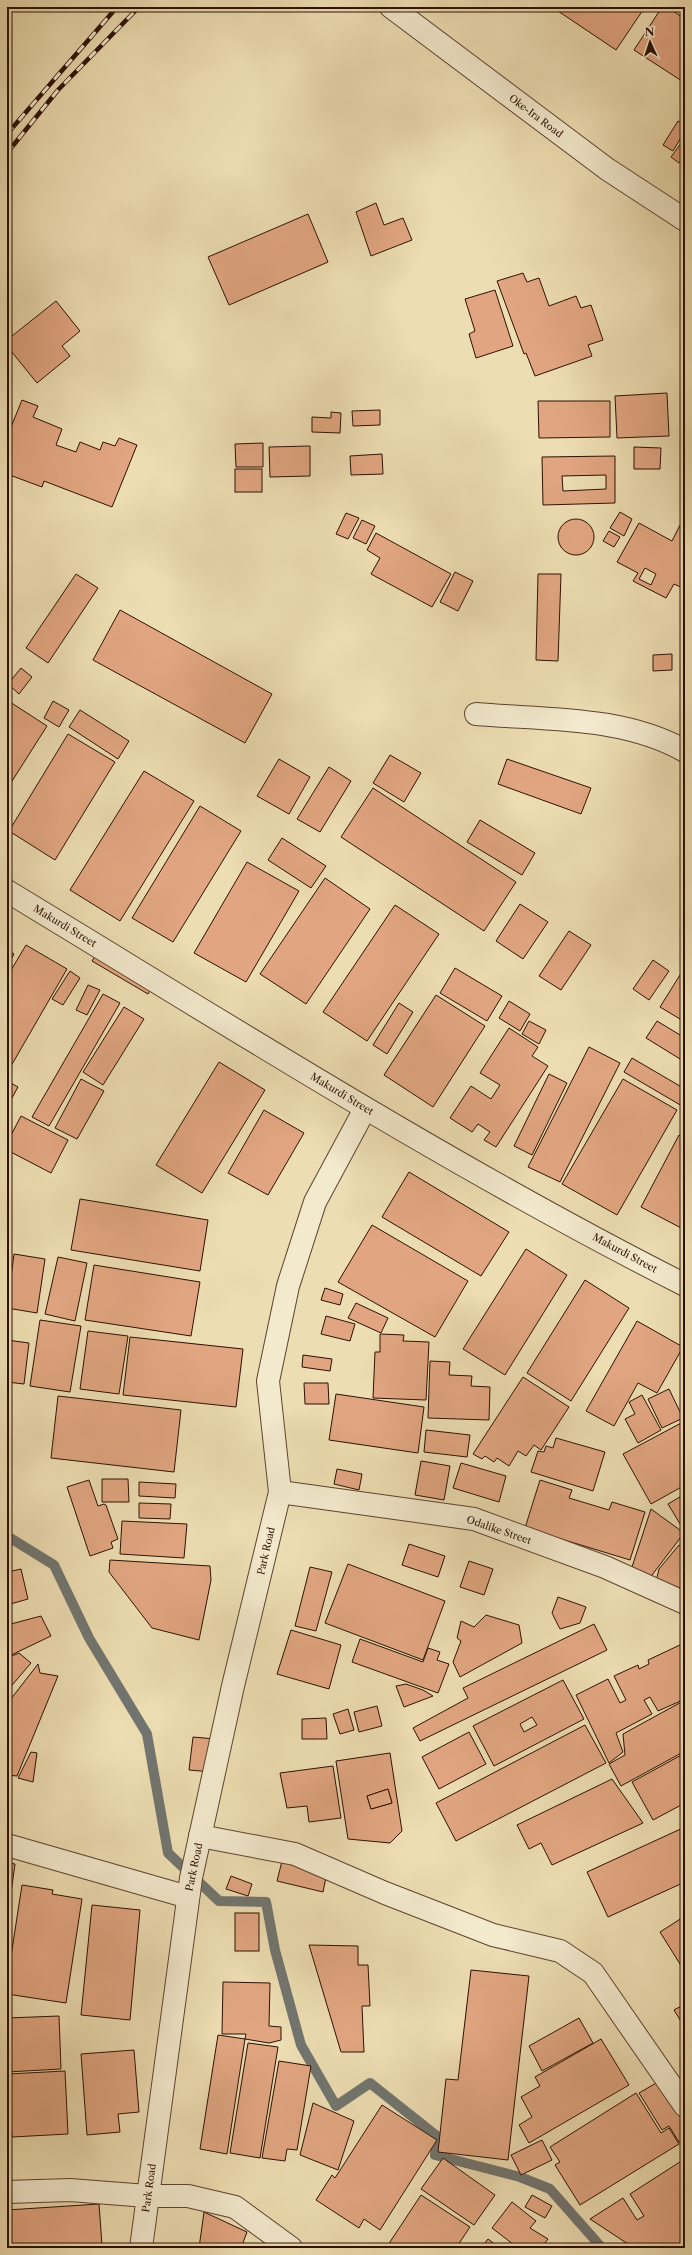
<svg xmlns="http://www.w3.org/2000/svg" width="692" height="2255" viewBox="0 0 692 2255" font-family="'Libre Caslon Text',serif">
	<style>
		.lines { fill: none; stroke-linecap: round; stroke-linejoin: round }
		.stream { stroke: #717570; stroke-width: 10 }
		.building { fill: #e1a681; stroke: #2d1003; fill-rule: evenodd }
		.minor-casing { stroke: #5d432f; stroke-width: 24 }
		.minor { stroke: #f3e9cd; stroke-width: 22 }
		.rail-casing { stroke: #2d1003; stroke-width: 4.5 }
		.rail { stroke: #f3e9cd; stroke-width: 3; stroke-dasharray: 9; stroke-linecap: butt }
		.labels { text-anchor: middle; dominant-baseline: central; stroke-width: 3; stroke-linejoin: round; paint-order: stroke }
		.street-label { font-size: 10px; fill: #2d1003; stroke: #f3e9cd }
	</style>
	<rect width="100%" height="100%" fill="#edddb2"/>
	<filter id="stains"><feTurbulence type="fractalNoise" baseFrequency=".005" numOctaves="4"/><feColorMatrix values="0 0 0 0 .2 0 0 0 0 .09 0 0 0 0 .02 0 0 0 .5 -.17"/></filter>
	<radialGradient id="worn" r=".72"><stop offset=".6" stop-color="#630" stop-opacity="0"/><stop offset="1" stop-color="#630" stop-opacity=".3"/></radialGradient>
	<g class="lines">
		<polyline class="stream" points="7,1536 54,1565 89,1638 147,1734 168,1853 219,1901 266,1902 275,1950 301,2045 336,2106 370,2083 438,2137 435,2155 520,2177 550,2189 602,2248"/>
	</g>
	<g class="building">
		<polygon points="552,7 645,7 616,50"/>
		<polygon points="662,7 667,7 685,19 685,83 634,50"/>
		<polygon points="678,121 685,125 685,131 673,151 663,145"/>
		<polygon points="685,138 685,155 679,163 671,157"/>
		<polygon points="376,203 384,225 403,218 412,240 371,256 356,212"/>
		<polygon points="308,214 328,262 229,305 208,257"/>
		<polygon points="523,273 527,282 539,278 549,306 576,296 581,308 591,305 603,340 588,345 592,356 535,376 526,353 524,354 497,281"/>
		<polygon points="495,290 513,346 476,358 469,334 475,331 465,299"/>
		<polygon points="56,301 80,331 62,346 70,356 37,383 7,346 7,340"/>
		<polygon points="667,393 669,436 617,438 615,396"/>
		<polygon points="22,400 38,406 33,417 62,429 56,445 76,452 80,442 100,450 103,442 115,446 119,438 137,445 112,507 44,481 42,487 7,474 7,437"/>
		<polygon points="538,401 610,401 610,437 539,438"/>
		<polygon points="380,410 380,425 353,426 352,411"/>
		<polygon points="331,412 341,413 340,433 312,432 312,417 331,418"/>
		<polygon points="263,443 263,467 236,467 235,444"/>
		<polygon points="310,446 310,476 270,477 269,447"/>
		<polygon points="634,447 661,448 660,469 634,469"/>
		<polygon points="382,454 383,474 351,475 350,456"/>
		<path d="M615,456V503L543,505L542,457ZM606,475V489L563,491L562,476Z"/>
		<rect x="235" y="469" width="27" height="23"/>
		<polygon points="620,512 632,519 624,536 610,528"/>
		<polygon points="346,513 359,518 348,539 336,534"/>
		<circle cx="576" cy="537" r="18"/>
		<polygon points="362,520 375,526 366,544 353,538"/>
		<path d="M639,523L672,541L680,525L685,528V589L674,584L666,598L633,581L638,573L617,562ZM645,568L656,574L651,585L639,579Z"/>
		<polygon points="609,531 620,537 614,547 603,541"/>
		<polygon points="376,533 451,574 432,607 371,574 380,558 367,550"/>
		<polygon points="455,572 473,581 458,611 440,602"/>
		<polygon points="76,574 98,588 48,663 26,648"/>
		<polygon points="538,574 561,574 558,661 536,660"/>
		<polygon points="120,610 272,694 245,743 93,660"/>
		<polygon points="672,654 672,670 653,671 653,655"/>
		<polygon points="21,668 32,677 19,694 8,684"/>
		<polygon points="7,700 47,726 7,789"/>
		<polygon points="53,701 69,710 59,727 44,718"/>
		<polygon points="80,710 129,741 118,759 69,727"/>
		<polygon points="68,734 115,762 55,860 9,831"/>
		<polygon points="390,755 421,773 404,802 373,783"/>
		<polygon points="279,759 310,777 289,814 257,796"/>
		<polygon points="507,759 591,788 581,814 498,784"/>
		<polygon points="329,767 351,781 320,832 297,819"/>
		<polygon points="144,771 194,801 120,921 70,890"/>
		<polygon points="373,788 516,882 484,931 341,837"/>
		<polygon points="200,806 241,831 173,942 132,918"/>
		<polygon points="480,820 535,853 522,875 467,842"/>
		<polygon points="282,838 326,866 311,888 268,860"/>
		<polygon points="247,862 299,891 246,982 194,953"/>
		<polygon points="325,878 370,909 306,1004 260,974"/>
		<polygon points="520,904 548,922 523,959 496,941"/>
		<polygon points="395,905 439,934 367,1041 323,1012"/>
		<polygon points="569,931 591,945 561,990 539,976"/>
		<polygon points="26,945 67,969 7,1073 7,977"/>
		<polygon points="7,950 14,954 7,967"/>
		<polygon points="99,950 155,983 148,994 92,961"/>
		<polygon points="653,960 669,971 649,1000 633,989"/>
		<polygon points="685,967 685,1022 660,1007"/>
		<polygon points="455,968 502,996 487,1021 440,993"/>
		<polygon points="70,971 80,978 63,1005 52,999"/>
		<polygon points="88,985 100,990 87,1015 76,1010"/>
		<polygon points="103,994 120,1003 49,1126 32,1117"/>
		<polygon points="436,995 485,1026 433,1107 384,1075"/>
		<polygon points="509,1001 530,1014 520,1031 499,1018"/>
		<polygon points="399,1003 413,1012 387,1054 373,1045"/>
		<polygon points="124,1007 144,1019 103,1085 83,1072"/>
		<polygon points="529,1021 546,1030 539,1044 522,1034"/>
		<polygon points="657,1021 685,1038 685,1062 646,1038"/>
		<polygon points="509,1028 538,1047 532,1056 548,1066 496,1147 484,1140 490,1132 478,1124 472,1132 450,1118 471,1086 491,1099 500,1085 480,1073"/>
		<polygon points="589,1047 620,1063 560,1182 528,1167"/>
		<polygon points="632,1058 685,1089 685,1102 682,1106 624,1072"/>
		<polygon points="219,1062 265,1090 202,1193 156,1165"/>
		<polygon points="549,1074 567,1083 532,1155 514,1146"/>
		<polygon points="81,1079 104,1091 77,1139 55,1128"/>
		<polygon points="623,1079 677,1110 617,1215 562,1184"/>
		<polygon points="7,1081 18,1087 7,1107"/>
		<polygon points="264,1110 304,1133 268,1195 228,1173"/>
		<polygon points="21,1116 68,1140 51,1173 7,1150 7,1143"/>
		<polygon points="679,1135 685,1138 685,1230 641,1207"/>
		<polygon points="409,1172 509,1232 481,1276 382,1217"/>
		<polygon points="80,1199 208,1220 200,1271 71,1250"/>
		<polygon points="372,1225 468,1281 435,1337 338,1282"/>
		<polygon points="526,1249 567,1275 505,1375 463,1349"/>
		<polygon points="14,1254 45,1259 37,1313 7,1308"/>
		<polygon points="58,1257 87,1263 75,1321 45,1314"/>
		<polygon points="94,1265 200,1282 191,1336 85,1320"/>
		<polygon points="585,1280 629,1308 571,1401 527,1373"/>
		<polygon points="325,1288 343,1294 340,1305 321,1300"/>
		<polygon points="356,1303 388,1318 381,1333 348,1318"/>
		<polygon points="326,1316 355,1324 350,1341 321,1334"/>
		<polygon points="40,1320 81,1326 70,1392 30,1386"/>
		<polygon points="637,1321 683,1347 657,1393 638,1383 614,1426 586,1411"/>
		<polygon points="88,1331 128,1336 119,1394 80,1389"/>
		<polygon points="380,1334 404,1335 403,1341 429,1342 426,1400 373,1398 375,1352 380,1352"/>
		<polygon points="130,1337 243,1349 236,1407 123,1395"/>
		<polygon points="7,1340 29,1343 24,1384 7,1382"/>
		<polygon points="303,1355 332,1359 330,1371 302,1367"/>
		<polygon points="430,1361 450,1362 449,1375 472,1376 471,1386 490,1387 489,1420 428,1418"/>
		<polygon points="523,1377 569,1407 541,1450 534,1445 526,1456 518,1451 509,1466 497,1458 494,1462 485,1456 482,1459 473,1454"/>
		<polygon points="304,1383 328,1383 329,1404 305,1404"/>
		<polygon points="669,1389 683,1418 662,1428 648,1399"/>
		<polygon points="336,1394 424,1407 418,1453 329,1440"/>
		<polygon points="642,1395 661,1430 638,1443 625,1419 635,1414 629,1402"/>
		<polygon points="58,1396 181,1410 174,1472 51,1458"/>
		<polygon points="685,1421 685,1485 651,1504 623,1454"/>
		<polygon points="426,1430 470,1435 467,1457 424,1452"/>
		<polygon points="556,1438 605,1452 593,1491 531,1472 538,1451 544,1452 546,1446 553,1448"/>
		<polygon points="421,1461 450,1466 444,1500 415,1495"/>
		<polygon points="461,1463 506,1476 499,1502 453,1488"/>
		<polygon points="337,1469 362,1474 359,1490 334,1484"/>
		<polygon points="102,1479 128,1479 129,1502 102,1502"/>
		<polygon points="89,1480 98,1506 104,1504 106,1505 118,1539 111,1542 113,1548 90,1556 67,1487"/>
		<polygon points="540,1480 572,1490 569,1498 609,1510 612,1502 645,1512 630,1560 525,1528"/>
		<polygon points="139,1482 176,1484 175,1498 139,1496"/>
		<polygon points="685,1494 685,1532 668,1504"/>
		<polygon points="139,1503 171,1504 170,1519 139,1518"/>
		<polygon points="651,1509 684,1533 649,1579 630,1573"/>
		<polygon points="122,1521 187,1524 184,1558 120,1554"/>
		<polygon points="409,1544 445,1556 438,1577 402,1565"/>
		<polygon points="679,1545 685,1550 685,1589 656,1582 659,1569"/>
		<polygon points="110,1560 210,1566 211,1580 199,1640 152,1628 109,1572"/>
		<polygon points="469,1561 493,1569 484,1595 460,1587"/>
		<polygon points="348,1564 445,1601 423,1660 325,1623"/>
		<polygon points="310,1567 332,1572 316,1631 295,1626"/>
		<polygon points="21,1569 28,1599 7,1605 7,1572"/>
		<polygon points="558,1597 586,1607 580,1623 560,1629 552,1613"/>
		<polygon points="486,1615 519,1625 522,1643 460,1677 453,1662 461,1641 457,1638 461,1621 474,1627"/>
		<polygon points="41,1616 51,1636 7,1657 7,1625"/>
		<polygon points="594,1624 607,1650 420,1741 413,1728 468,1698 463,1688"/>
		<polygon points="291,1630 341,1645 329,1689 277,1674"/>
		<polygon points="360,1639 423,1662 428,1648 440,1652 437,1660 449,1664 438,1693 352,1662"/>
		<polygon points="682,1644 685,1650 685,1699 658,1711 650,1697 644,1700 652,1714 616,1733 623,1752 609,1763 576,1695 608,1679 620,1703 626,1700 614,1676 638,1665 639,1669 649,1664 648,1660"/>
		<polygon points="19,1653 31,1663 7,1691 7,1658"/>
		<polygon points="38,1664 40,1673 58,1676 17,1776 7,1775 7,1704"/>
		<path d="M563,1680L584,1719L494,1766L473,1726ZM532,1717L537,1725L524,1732L520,1724Z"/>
		<polygon points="406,1684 423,1690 433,1696 404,1707 396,1686"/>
		<polygon points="685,1700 685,1751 621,1786 609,1764 625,1755 623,1734"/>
		<polygon points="377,1706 382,1726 359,1732 354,1712"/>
		<polygon points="348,1709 354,1730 340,1734 333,1714"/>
		<polygon points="326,1718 327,1739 302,1739 302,1719"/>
		<polygon points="585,1725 606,1763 456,1841 436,1803"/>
		<polygon points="469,1732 486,1764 439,1789 422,1757"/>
		<polygon points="193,1737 215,1739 212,1772 189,1770"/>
		<polygon points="31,1752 37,1753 33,1782 18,1778"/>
		<path d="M390,1753L402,1831L390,1843L348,1839L336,1761ZM388,1789L392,1803L371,1809L367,1796Z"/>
		<polygon points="685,1753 685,1803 653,1820 632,1782"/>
		<polygon points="333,1766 341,1818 309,1822 307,1806 287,1808 280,1773"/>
		<polygon points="612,1779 643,1823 552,1865 541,1843 529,1849 517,1825"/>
		<polygon points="388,1789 392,1803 371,1809 367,1796"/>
		<polygon points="685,1827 685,1882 608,1917 587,1872"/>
		<polygon points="282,1861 327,1872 323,1892 277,1881"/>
		<polygon points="7,1863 15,1864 7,1922"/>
		<polygon points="231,1876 252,1884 248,1896 226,1889"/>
		<polygon points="22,1885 53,1890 52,1894 82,1899 66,2003 7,1994 7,1982"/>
		<polygon points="92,1905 140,1910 130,2020 81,2015"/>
		<rect x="235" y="1913" width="24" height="38"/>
		<polygon points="685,1916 685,1972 660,1932"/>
		<polygon points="309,1945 358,1946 358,1965 368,1965 370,2006 362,2006 364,2052 341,2052"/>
		<polygon points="471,1970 529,1976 508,2160 438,2152 446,2079 458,2080"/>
		<polygon points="223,1982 270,1983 269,2026 281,2027 281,2040 269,2043 245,2039 246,2034 222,2034"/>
		<polygon points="685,2004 685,2028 674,2010"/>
		<polygon points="59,2016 61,2069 7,2072 7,2018"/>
		<polygon points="579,2018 593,2043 542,2071 529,2046"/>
		<polygon points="218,2035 245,2039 227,2154 200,2149"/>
		<polygon points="601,2039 629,2085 529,2143 519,2125 532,2117 521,2097 540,2086 535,2077"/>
		<polygon points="248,2043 278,2047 260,2158 230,2153"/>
		<polygon points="134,2050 139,2112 118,2114 120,2132 87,2135 81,2054"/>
		<polygon points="279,2061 311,2066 297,2150 287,2149 285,2161 262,2158"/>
		<polygon points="65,2071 68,2134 12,2137 8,2074"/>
		<polygon points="658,2082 685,2124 685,2138 679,2142 669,2126 662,2130 639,2093"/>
		<polygon points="636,2093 661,2133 669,2128 679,2144 580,2205 555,2165 560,2162 550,2147"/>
		<polygon points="313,2103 354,2121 338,2170 300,2155"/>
		<polygon points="382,2105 437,2140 380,2230 364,2219 359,2228 316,2200 332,2175 335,2178"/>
		<polygon points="542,2140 552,2160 521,2175 511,2155"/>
		<polygon points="443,2158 495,2195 474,2225 421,2189"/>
		<polygon points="683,2160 685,2248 634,2248 590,2219 623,2198 637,2220 644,2216 630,2194"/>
		<polygon points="421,2195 470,2227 456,2248 386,2248"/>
		<polygon points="532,2195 552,2206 545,2218 525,2207"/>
		<polygon points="512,2202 536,2221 530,2228 548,2239 541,2248 518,2248 492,2228"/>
		<polygon points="99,2204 102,2245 78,2248 7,2248 7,2210"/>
		<polygon points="204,2212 247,2232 241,2248 199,2248"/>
		<polygon points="488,2239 500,2248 481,2248"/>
	</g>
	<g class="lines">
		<g class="minor-casing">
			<g id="minor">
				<polyline points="391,7 607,169 685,220"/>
				<path d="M476,714C546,720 623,716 685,751"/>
				<path d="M7,891C230,1026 452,1167 685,1285"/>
				<polyline points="280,1492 474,1519 605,1567 685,1603"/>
				<polyline points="200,1836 295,1854 385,1893 493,1935 560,1951 593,1973 685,2106"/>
				<polyline points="7,1845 188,1897"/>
				<polyline points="7,2192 70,2190 147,2196 188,2196 235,2207 291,2248"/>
				<polyline points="141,2248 191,1878 233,1686 280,1492 268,1381 288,1286 315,1202 365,1109"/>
			</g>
		</g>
		<use href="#minor" class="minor"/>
		<g class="rail-casing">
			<g id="rail">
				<polyline points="7,134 117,7"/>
				<polyline points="7,153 58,90 139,7"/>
			</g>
		</g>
		<use href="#rail" class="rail"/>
	</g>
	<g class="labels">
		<g class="street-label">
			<text transform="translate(536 116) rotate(37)">Oke-Ira Road</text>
			<text transform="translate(65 926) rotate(31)">Makurdi Street</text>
			<text transform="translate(342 1094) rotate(31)">Makurdi Street</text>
			<text transform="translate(625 1253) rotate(28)">Makurdi Street</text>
			<text transform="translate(499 1530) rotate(19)">Odalike Street</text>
			<text transform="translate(266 1551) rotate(-77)">Park Road</text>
			<text transform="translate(194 1867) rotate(-78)">Park Road</text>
			<text transform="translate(149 2188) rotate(-82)">Park Road</text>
		</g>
	</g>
	<rect width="692" height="2255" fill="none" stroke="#edddb2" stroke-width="24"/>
	<rect x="8" y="8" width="676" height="2239" fill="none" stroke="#2d1003" stroke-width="2"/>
	<rect x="12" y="12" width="668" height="2231" fill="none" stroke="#2d1003"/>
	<g transform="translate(650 42) rotate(357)" stroke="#f3e9cd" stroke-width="3" paint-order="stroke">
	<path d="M0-3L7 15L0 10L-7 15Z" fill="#2d1003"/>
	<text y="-6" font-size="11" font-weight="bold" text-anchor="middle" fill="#2d1003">N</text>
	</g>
	<rect width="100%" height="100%" filter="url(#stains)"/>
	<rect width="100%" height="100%" fill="url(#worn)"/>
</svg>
